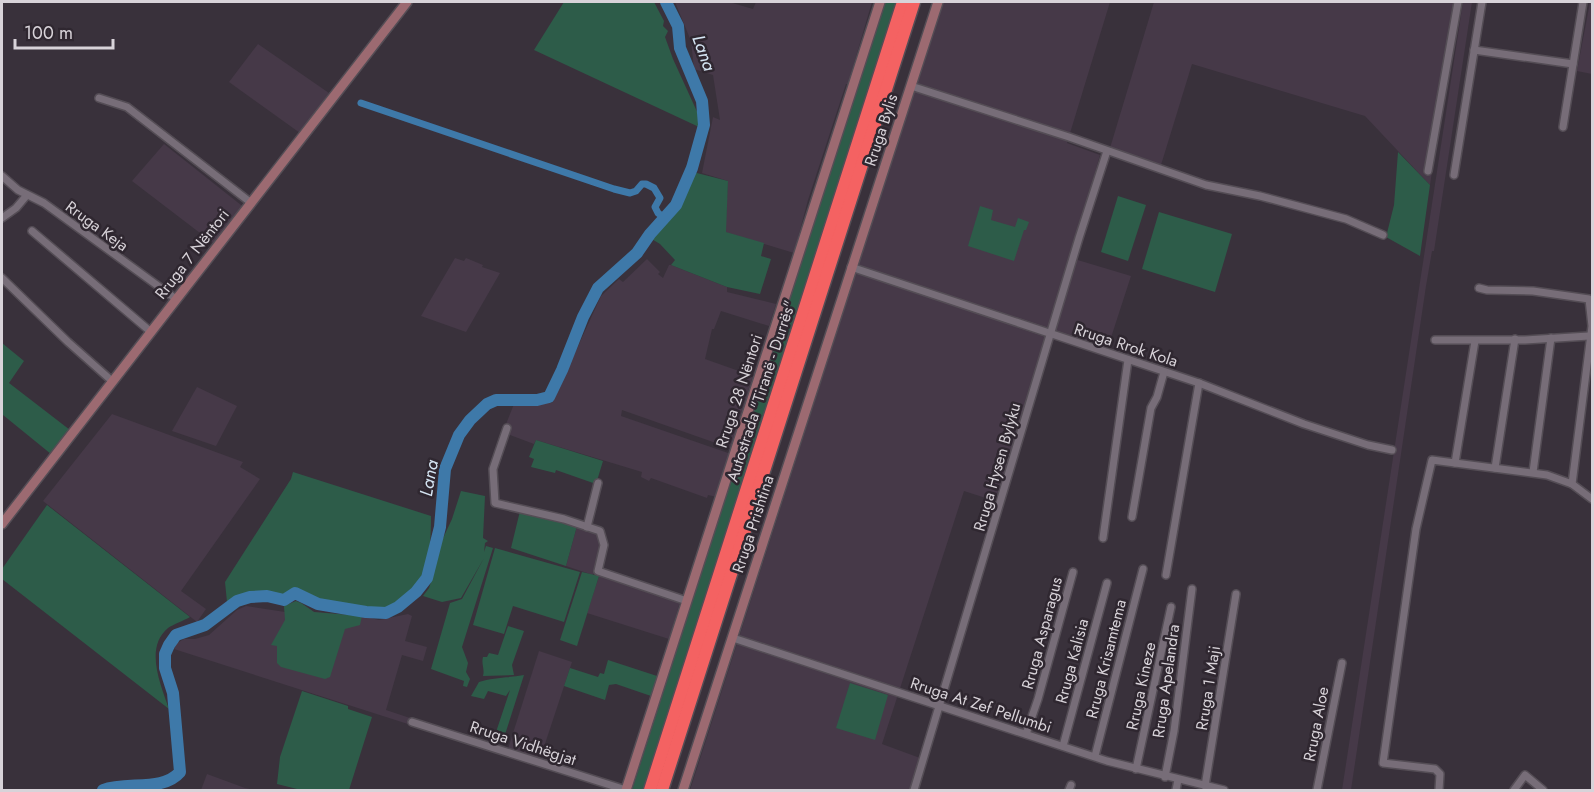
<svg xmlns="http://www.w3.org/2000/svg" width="1594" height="792" viewBox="0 0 1594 792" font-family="Jost,sans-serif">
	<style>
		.built { fill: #463948 }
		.green { fill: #2d5c49 }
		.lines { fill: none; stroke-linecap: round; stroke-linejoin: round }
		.canal { stroke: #3e79a9; stroke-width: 7 }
		.river { stroke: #3e79a9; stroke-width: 12 }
		.street-casing { stroke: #544d55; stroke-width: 10 }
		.secondary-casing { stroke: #544d55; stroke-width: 12 }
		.highway-casing { stroke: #544d55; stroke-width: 15 }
		.street { stroke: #776d78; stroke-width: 7 }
		.secondary { stroke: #9c6a71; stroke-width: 9 }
		.highway { stroke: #f46262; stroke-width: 12 }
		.labels { text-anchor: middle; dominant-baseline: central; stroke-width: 5; stroke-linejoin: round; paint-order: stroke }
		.street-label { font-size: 16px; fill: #d8d3d9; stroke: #2f2730 }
		.water-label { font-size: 18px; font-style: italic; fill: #d5e5f3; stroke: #2f2730 }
	</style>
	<rect width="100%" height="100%" fill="#39313b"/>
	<g class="built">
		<polygon points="675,2 729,2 753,9 756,2 872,2 848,84 846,84 808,200 794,253 725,232 728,181 702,173 713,117 720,120 713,75 694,69 691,41"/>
		<polygon points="943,2 1110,2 1067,143 1100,155 1071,258 1131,276 1105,356 1046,336 995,501 964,491 882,744 920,758 910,790 690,790"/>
		<polygon points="1154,2 1458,2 1430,185 1365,116 1192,64 1161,165 1110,148"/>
		<polygon points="1463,2 1472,2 1434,251 1432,251 1426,286 1351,790 1342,790"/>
		<polygon points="1590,2 1592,2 1592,74 1577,71"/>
		<polygon points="258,44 329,93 300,133 229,82"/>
		<polygon points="164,144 246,209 217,246 132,181"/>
		<polygon points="455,258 464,261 466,258 483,265 482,267 500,273 466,332 421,316"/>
		<polygon points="647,259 660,272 658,274 663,278 669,265 671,265 727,287 727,292 776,304 769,326 721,311 714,329 712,329 705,359 753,376 730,448 622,410 621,416 731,454 717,497 708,495 707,498 651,478 649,481 641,477 642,472 536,440 534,444 507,434 511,426 506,424 514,404 533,405 541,402 552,403 601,296 619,279 623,282"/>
		<polygon points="197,387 237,406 216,446 172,431"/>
		<polygon points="112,414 243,462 240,467 260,479 181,591 206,609 197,622 43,501"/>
		<polygon points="577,526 595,532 602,542 593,575 566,566"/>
		<polygon points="599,576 680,602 669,639 587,613"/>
		<polygon points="296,601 301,603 314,612 362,616 379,620 408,614 412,616 405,641 427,647 423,661 402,655 386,710 413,719 411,725 174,649 177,643 184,639 195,639 209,635 237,610 246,606 285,612 284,606"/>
		<polygon points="539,651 572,662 540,759 508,749"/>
		<polygon points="207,774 245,788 255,790 201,790"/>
	</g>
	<g class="green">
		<polygon points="564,2 654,2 664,21 663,26 668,31 665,37 673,59 699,116 699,127 534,50"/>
		<path d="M884,2H899L799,312C791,324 785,341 785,357L646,790H632Z"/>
		<polygon points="1398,152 1430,185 1420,256 1386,237 1394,205"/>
		<polygon points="693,172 728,181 726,232 764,243 761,256 771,259 760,294 727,287 671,265 675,260 660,244 650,238 678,207"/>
		<polygon points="1118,196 1146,205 1128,261 1101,252"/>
		<polygon points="980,206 993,210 991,220 1015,227 1018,218 1029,222 1026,230 1024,230 1014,261 968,246"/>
		<polygon points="1159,212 1232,234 1215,292 1142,269"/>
		<polygon points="2,343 24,361 9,383 70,430 51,454 3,415 2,416"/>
		<polygon points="536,440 603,461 596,484 556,470 555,473 531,467 534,459 529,457"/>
		<path d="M293,472L431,516C431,558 427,593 383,610L321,603L296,591C278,599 269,592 251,595C243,596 235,599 227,602L225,582L291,479Z"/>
		<polygon points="461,491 485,496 483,538 488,541 485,543 484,552 486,546 493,548 462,647 468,663 466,672 470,679 467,687 463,686 464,681 431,669 450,603 462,599 484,558 461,598 442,602 423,596 429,588 433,576 437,551 452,519"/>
		<path d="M47,505L190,617C183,621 174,624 168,628C144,648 161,685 169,709L2,579V569Z"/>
		<polygon points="520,511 525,512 526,514 540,516 540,517 577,526 566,566 511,548"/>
		<polygon points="495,548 580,572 564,622 513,606 504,634 473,625"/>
		<polygon points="582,572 599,576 577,646 560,640"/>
		<polygon points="296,601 301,603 314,612 362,616 360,625 345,629 330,677 325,679 281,667 277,663 277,646 271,645 285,620 284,606"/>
		<path d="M508,626L524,631L512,665L514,675L483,676C485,669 481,664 483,657H487L489,653L498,655Z"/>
		<polygon points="608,660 657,676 651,696 616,684 609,685 605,700 564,686 570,668 598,677 600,673 604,674"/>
		<path d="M524,675L502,744L493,741L510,690L506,696L488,691L484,699L471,696L479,682C493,677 509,678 524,675Z"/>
		<polygon points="850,683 888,695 875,740 836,728"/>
		<polygon points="302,691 348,706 348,709 372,717 349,790 301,790 277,784 280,757"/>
	</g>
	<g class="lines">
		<polyline class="canal" points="361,103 614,189 630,193 636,191 642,184 646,184 654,188 660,198 655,207 658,213 663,217"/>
		<path class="river" d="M103,790C127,781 163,792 180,772L173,693L165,668V654L169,645L176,635L205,625L237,601L250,597L267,596L284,600L295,593L318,604L366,612L386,613L398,607L416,592L427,578L440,527L445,469L459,435L470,420L487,404L496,400H537L549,397L562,370L583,317L598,288L637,253L650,234L676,205L692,168L704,125L702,101L680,48L678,26L666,2"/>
		<g class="street-casing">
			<g id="street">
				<polyline points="1474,50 1573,64"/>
				<polyline points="911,86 1069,137 1206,185 1260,196 1346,219 1383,235"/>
				<polyline points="99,98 127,107 250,202"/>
				<polyline points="1563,127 1583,2"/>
				<polyline points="1428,171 1458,2"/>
				<polyline points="1454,175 1482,2"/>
				<polyline points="2,176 18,190 44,203 176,299"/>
				<polyline points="2,218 16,208 27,195"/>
				<polyline points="32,231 151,332"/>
				<polyline points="851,267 1199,383 1304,424 1368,445 1392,450"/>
				<polyline points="2,278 68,342 112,381"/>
				<polyline points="1479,288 1487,290 1533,291 1589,299 1592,326 1572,484"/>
				<polyline points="1435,340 1525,340 1589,336"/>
				<polyline points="507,428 493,469 495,503 564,519 600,531 604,545 598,571 687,601"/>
				<polyline points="1455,463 1475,341"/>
				<polyline points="1495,468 1515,339"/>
				<polyline points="1533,472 1551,338"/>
				<polyline points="1132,517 1151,408 1157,397 1164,372"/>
				<polyline points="587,527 598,483"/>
				<polyline points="1103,538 1128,360"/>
				<polyline points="1166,575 1199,383"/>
				<polyline points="733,638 1107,761 1224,790"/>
				<polyline points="412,722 626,790"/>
				<polyline points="1026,734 1038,699 1073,572"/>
				<polyline points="1063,746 1107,583"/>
				<polyline points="1095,756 1143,569"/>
				<polyline points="1136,769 1171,607"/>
				<polyline points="1165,777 1174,731 1192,589"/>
				<polyline points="1205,786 1236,594"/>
				<polyline points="914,790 1079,238 1107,151"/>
				<polyline points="1069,790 1071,785"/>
				<polyline points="1176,790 1178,780"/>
				<polyline points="1317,790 1342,663"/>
				<polyline points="1439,790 1440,774 1435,769 1383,763 1416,529 1432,460 1547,475 1572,484 1592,499"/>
				<polyline points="1514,790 1525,775 1543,790"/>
			</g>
		</g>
		<g class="secondary-casing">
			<g id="secondary">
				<polyline points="2,524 407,2"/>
				<polyline points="626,790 880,2"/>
				<polyline points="683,790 938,2"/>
			</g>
		</g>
		<g class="highway-casing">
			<g id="highway">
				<polyline points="650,790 903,2"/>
				<polyline points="662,790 914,2"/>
			</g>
		</g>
		<use href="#street" class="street"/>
		<use href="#secondary" class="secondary"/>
		<use href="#highway" class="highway"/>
	</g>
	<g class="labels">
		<g class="street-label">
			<text transform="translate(881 130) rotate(-72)">Rruga Bylis</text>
			<text transform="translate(97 226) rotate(36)">Rruga Keja</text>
			<text transform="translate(192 254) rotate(-52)">Rruga 7 Nëntori</text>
			<text transform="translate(1126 345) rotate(18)">Rruga Rrok Kola</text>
			<text transform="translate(739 391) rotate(-72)">Rruga 28 Nëntori</text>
			<text transform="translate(761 391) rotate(-72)">Autostrada "Tiranë - Durrës"</text>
			<text transform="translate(997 467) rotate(-74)">Rruga Hysen Bylyku</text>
			<text transform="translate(753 524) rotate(-72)">Rruga Prishtina</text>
			<text transform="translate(1042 633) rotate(-75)">Rruga Asparagus</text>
			<text transform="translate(1106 659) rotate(-76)">Rruga Krisamtema</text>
			<text transform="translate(1072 661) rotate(-75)">Rruga Kalisia</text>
			<text transform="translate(1166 681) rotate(-82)">Rruga Apelandra</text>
			<text transform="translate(1141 686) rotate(-78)">Rruga Kineze</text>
			<text transform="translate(1208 688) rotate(-81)">Rruga 1 Maji</text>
			<text transform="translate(981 705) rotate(18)">Rruga At Zef Pellumbi</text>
			<text transform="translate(1316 724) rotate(-79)">Rruga Aloe</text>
			<text transform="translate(523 743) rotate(18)">Rruga Vidhëgjat</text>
		</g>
		<g class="water-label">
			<text transform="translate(704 53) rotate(70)">Lana</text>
			<text transform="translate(429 478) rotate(-80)">Lana</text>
		</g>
	</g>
	<rect width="1594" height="792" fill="none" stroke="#d8d3d9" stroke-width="6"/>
	<path d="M15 39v9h98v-9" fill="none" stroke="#d8d3d9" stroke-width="3"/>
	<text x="24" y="39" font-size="18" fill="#d8d3d9" stroke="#2f2730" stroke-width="4.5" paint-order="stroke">100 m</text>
</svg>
